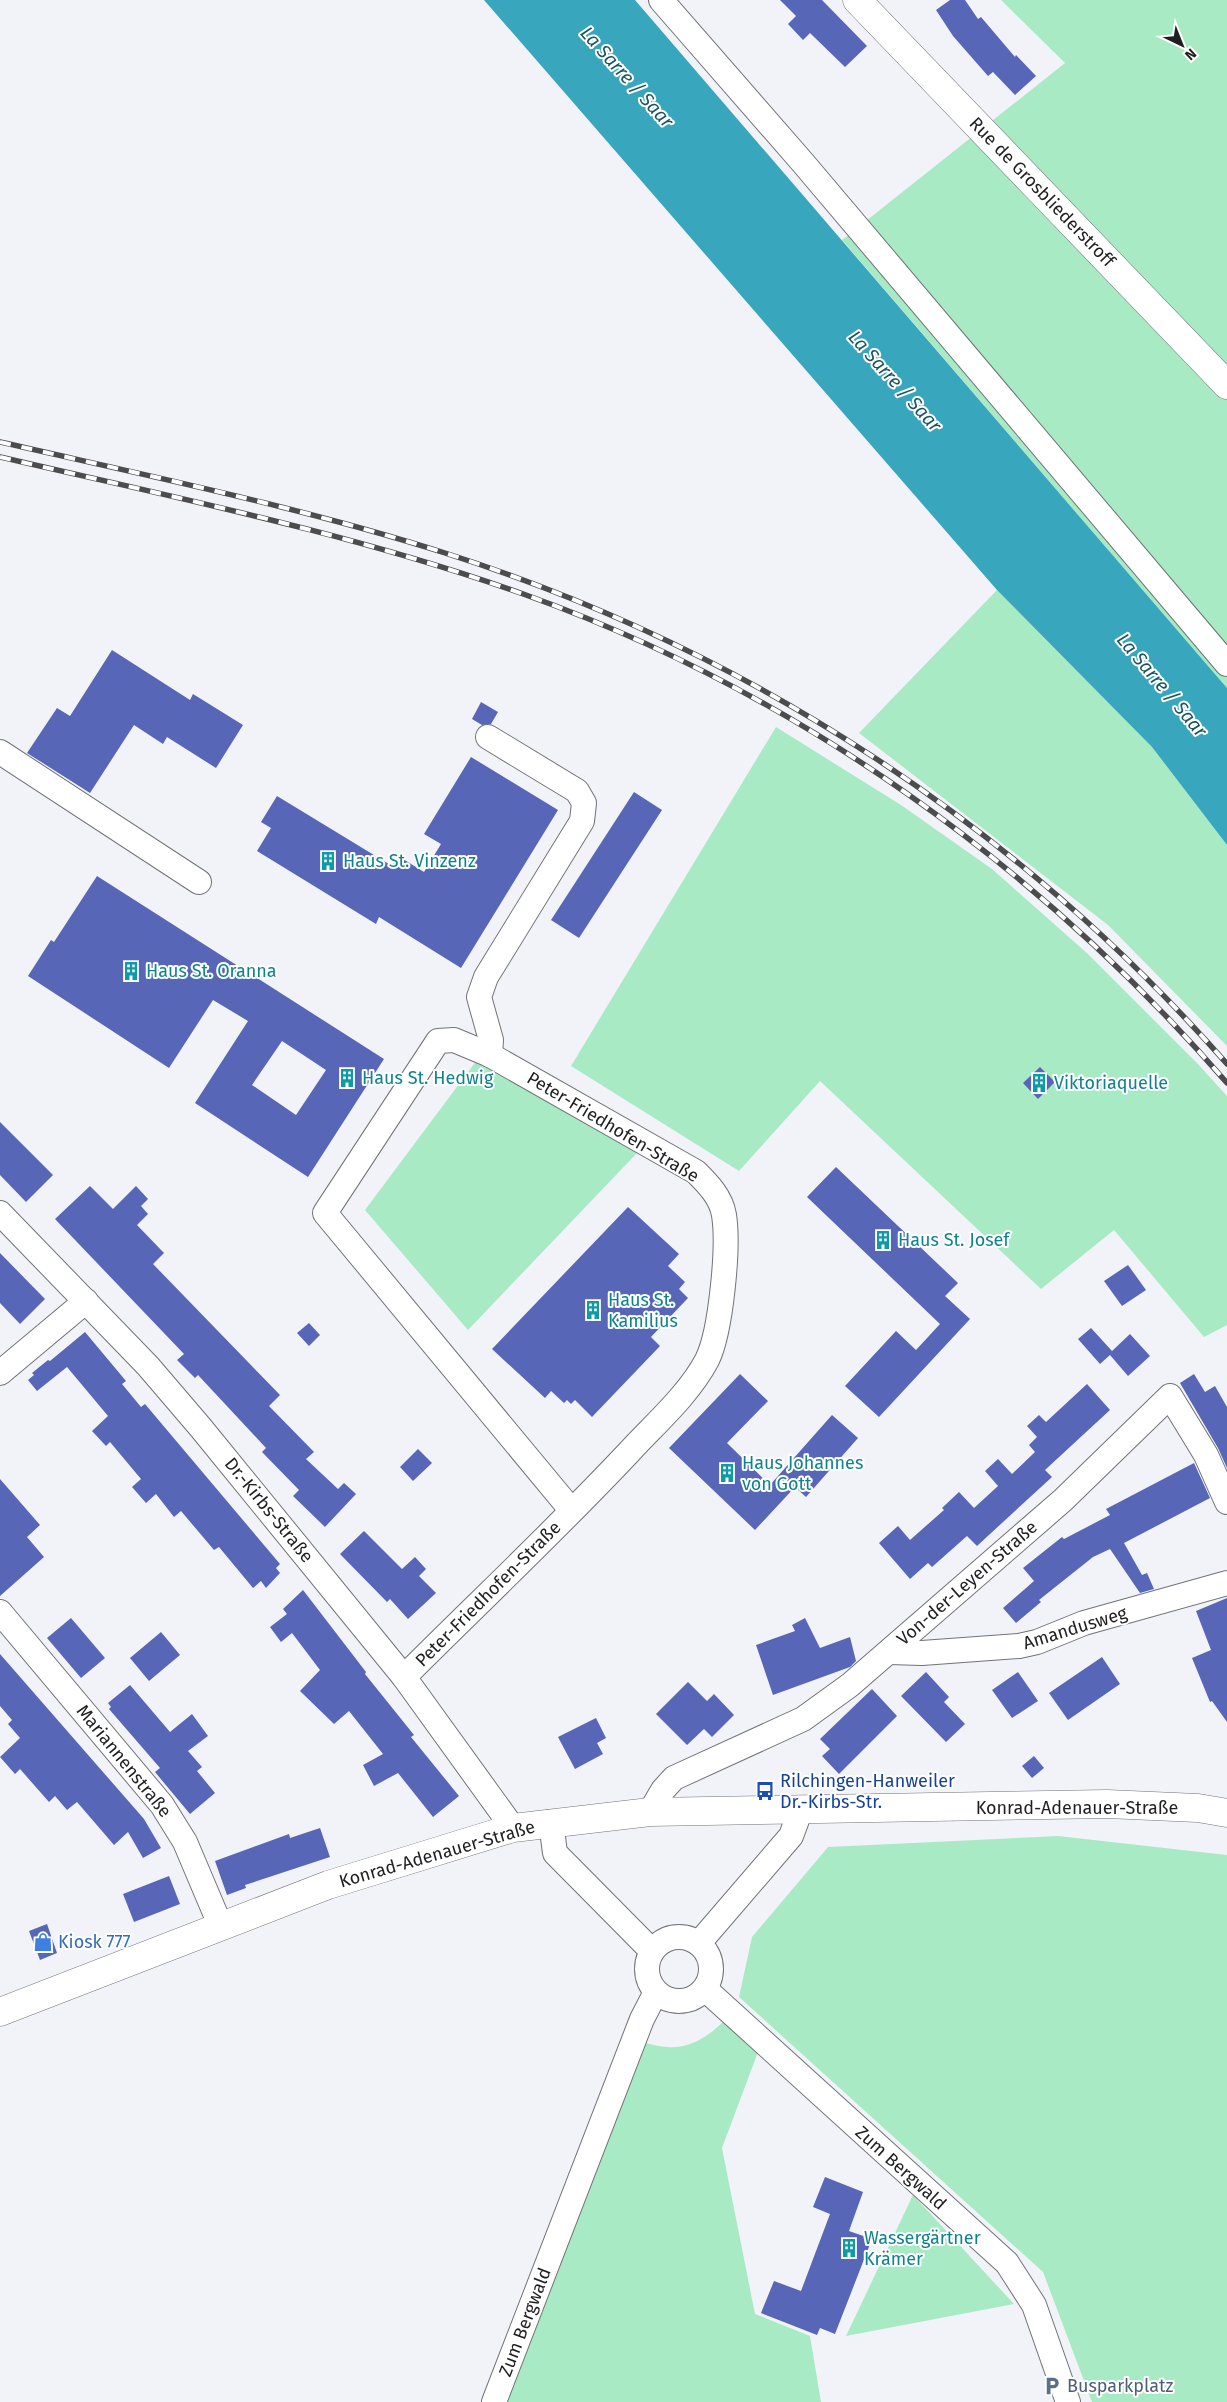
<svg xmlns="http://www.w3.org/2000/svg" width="1227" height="2402" viewBox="0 0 1227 2402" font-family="'Fira Sans',sans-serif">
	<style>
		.green { fill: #a8eac4 }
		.water { fill: #38a6bd }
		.building { fill: #5766b7; fill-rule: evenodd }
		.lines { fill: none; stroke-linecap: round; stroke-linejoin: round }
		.minor-casing { stroke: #717377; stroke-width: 26 }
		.major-casing { stroke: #717377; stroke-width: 29 }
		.minor { stroke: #fff; stroke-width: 24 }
		.major { stroke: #fff; stroke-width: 28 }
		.rail-casing { stroke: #4c4c4f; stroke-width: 5.5 }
		.rail { stroke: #fff; stroke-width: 4; stroke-dasharray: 11; stroke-linecap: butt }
		.labels { text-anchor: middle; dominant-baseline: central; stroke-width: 4; stroke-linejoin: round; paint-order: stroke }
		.street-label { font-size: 18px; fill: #1f1f21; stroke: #fff }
		.culture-label { font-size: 18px; fill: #0d838f; stroke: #fff; text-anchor: start }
		.transit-label { font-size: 18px; fill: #164399; stroke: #fff; text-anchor: start }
		.shop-label { font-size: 18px; fill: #366cbe; stroke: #fff; text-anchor: start }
		.service-label { font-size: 18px; fill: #4e5e75; stroke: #fff; text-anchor: start }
		.water-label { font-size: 19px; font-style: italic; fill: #195561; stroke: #fff }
	</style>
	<rect width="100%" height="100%" fill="#f2f3f9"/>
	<g class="green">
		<polygon points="1001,0 1227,0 1227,688 842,240 1065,63"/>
		<polygon points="997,590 1152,747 1227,845 1227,1046 1108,925 859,733"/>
		<polygon points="776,727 901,805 992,869 1088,954 1197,1063 1227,1096 1227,1325 1204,1337 1114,1230 1041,1289 820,1081 739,1171 571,1066"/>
		<polygon points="477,1060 638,1152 468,1330 365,1210"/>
		<polygon points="1058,1836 1227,1855 1227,2402 1092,2402 1043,2272 739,1997 752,1937 828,1847"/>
		<path d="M725,2020L758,2052L722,2148L755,2314L810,2336L821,2402H501L640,2041C676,2054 699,2046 725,2020Z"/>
		<polygon points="913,2195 1014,2304 846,2336"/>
	</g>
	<polygon class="water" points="484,0 635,0 1227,688 1227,845 1152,747 997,590"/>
	<g class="building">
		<polygon points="780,0 822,0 867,46 845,67 810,33 803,40 788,24 796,16"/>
		<polygon points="950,0 965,0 978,19 981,17 1015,57 1016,55 1036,76 1015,95 993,72 988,76 953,36 936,10"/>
		<polygon points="112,650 190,700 193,694 243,725 216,768 167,737 163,744 134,725 90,793 27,753 57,708 70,716"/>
		<polygon points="481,702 498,712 491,724 482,725 472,719"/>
		<polygon points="471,757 558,810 461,968 379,917 376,924 257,851 271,828 261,822 277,796 392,866 398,856 424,872 441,844 424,834"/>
		<polygon points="634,792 662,810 579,938 551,920"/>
		<path d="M97,876L384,1059L308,1177L195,1103L248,1021L213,1000L169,1068L28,976L51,940L54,942ZM282,1041L326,1070L296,1115L252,1085Z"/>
		<polygon points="1040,1067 1055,1082 1038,1099 1023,1083"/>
		<polygon points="0,1122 53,1175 26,1202 0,1175"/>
		<polygon points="836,1167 958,1283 945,1296 970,1319 879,1417 845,1386 896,1331 916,1350 940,1324 807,1197"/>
		<polygon points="90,1186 113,1209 136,1186 148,1199 141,1206 148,1214 137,1225 164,1253 153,1264 280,1395 269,1406 314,1452 306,1459 338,1489 344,1483 356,1494 325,1527 293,1496 299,1490 262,1452 266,1448 198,1375 195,1378 177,1360 184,1354 55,1219"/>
		<polygon points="628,1207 679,1254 668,1266 685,1282 679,1289 688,1298 651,1337 660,1346 592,1417 575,1400 571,1404 567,1400 564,1403 551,1391 545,1398 492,1349"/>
		<polygon points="0,1253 45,1299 20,1324 0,1303"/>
		<polygon points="1128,1265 1146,1290 1122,1306 1104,1281"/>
		<polygon points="309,1323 320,1335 309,1346 297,1333"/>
		<polygon points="1091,1328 1112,1351 1130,1334 1150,1356 1128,1376 1110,1355 1100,1364 1078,1339"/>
		<polygon points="85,1332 126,1381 122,1384 141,1407 145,1404 280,1564 276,1568 280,1573 266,1588 261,1581 253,1588 219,1547 214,1550 181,1511 174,1517 156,1494 146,1503 132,1487 141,1479 110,1442 106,1446 92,1431 108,1416 67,1367 37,1391 28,1380 34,1375 32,1373 48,1360 50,1361"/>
		<polygon points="740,1374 768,1401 727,1443 770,1485 832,1415 858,1438 806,1497 795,1487 755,1530 669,1448"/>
		<polygon points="1194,1374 1205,1392 1215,1386 1227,1407 1227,1468 1218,1448 1180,1383"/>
		<polygon points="1087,1384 1110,1410 1045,1470 1052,1477 977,1546 967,1536 932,1567 928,1563 910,1579 879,1543 898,1526 910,1540 944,1510 942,1508 959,1492 974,1508 998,1486 985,1471 998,1459 1012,1474 1035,1452 1029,1445 1037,1437 1027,1426 1039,1415 1046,1422"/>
		<polygon points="418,1449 432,1463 413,1481 400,1467"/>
		<polygon points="1194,1463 1210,1498 1124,1543 1142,1575 1147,1573 1154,1589 1140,1593 1110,1549 1093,1557 1039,1600 1041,1602 1016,1623 1003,1608 1034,1581 1023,1568 1062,1537 1064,1539 1110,1515 1106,1509"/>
		<polygon points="0,1479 40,1525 27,1537 44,1557 0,1596"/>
		<polygon points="364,1531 402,1569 415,1557 426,1569 419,1576 436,1593 408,1619 390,1599 387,1602 340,1554"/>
		<polygon points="303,1590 366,1672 365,1674 414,1735 411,1737 459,1796 433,1817 398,1773 374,1786 363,1765 383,1754 349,1711 334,1724 300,1691 320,1670 292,1633 281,1642 270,1627 287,1614 283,1609"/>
		<polygon points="1227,1598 1227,1722 1212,1701 1210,1702 1192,1658 1211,1650 1196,1611"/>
		<polygon points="71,1618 105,1658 81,1678 47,1638"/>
		<polygon points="805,1618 820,1648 850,1637 856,1661 850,1667 773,1695 756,1645 795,1631 792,1625"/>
		<polygon points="161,1632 180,1655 149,1681 130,1658"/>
		<polygon points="0,1654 144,1819 161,1848 143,1858 128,1832 114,1845 77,1802 67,1810 55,1796 49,1802 20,1769 15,1774 0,1757 20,1738 8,1724 12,1720 0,1706"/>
		<polygon points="1102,1657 1120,1684 1068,1720 1049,1693"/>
		<polygon points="926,1672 949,1697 944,1702 965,1724 946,1742 901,1696"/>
		<polygon points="1018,1672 1038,1701 1012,1718 992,1690"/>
		<polygon points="688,1682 707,1701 714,1694 734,1715 712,1737 704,1729 687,1745 656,1714"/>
		<polygon points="130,1685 170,1732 192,1714 208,1736 188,1751 202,1767 197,1771 215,1793 190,1814 155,1772 160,1768 109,1709 111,1707 108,1703"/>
		<polygon points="872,1689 897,1716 839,1774 822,1756 830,1749 820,1739"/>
		<polygon points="596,1718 606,1738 597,1743 603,1754 575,1769 558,1737"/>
		<polygon points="1034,1756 1044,1768 1032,1778 1022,1766"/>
		<polygon points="320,1828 330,1857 245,1885 246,1888 227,1895 215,1861 289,1834 290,1838"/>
		<polygon points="169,1876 180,1904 134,1922 123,1894"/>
		<polygon points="47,1924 57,1953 40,1960 29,1931"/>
		<polygon points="825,2177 863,2192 849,2231 872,2239 835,2334 820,2328 817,2335 761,2313 774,2281 801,2291 830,2214 813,2207"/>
	</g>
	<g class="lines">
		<g class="minor-casing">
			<g id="minor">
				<polyline points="661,0 804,164 1227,664"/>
				<polyline points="488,737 577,791 584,803 582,821 486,977 479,997 491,1040 490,1055"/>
				<polyline points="0,752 199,882"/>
				<polyline points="0,1213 148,1366 201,1428 404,1677 513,1828"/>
				<polyline points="0,1373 86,1301"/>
				<polyline points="0,1612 162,1805 185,1842 221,1927"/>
				<polyline points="889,1652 922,1653 1019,1646 1037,1642 1084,1623 1227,1583"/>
				<path d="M404,1677C480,1601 558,1528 631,1450C657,1422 689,1394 707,1360C721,1332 729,1247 724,1215C721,1197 708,1184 696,1172L490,1055L454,1040L438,1041L325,1213L572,1511"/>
				<polyline points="650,1812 663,1790 674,1778 803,1719 850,1685 1063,1500 1170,1396 1206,1455 1227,1502"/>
				<polyline points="551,1822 555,1853 652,1951"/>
				<circle cx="679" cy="1969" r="32"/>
				<polyline points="699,1943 791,1836 801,1809"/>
				<polyline points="705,1989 1007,2263 1034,2305 1068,2402"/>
				<polyline points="494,2402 642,2019 656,1992"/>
			</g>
		</g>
		<g class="major-casing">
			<g id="major">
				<polyline points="857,0 1227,385"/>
				<polyline points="0,2012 328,1885 513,1828 650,1812 1107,1804 1198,1808 1227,1813"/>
			</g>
		</g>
		<use href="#minor" class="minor"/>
		<use href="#major" class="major"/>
		<g class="rail-casing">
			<g id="rail">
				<path d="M0,442C149,476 300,507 445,553C747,649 1018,826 1227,1064"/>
				<path d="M0,457C177,498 355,534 526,595C797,692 1039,866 1227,1083"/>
			</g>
		</g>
		<use href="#rail" class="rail"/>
	</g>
	<defs>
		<g id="building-bare" transform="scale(1.5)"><path d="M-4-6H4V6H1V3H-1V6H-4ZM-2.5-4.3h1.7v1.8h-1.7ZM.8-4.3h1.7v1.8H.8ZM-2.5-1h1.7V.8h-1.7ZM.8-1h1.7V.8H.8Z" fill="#0f9aa8" stroke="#fff" stroke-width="2.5" paint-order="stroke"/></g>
		<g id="bus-bare" transform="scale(1.5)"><path d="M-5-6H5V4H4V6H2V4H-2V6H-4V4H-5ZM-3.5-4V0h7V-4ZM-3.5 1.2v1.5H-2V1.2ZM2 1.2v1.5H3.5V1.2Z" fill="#1a4fb4" stroke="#fff" stroke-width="2.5" paint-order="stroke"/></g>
		<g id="shop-bare" transform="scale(1.5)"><path d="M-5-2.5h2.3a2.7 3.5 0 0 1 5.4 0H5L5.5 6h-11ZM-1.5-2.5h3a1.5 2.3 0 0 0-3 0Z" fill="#3f7fe0" stroke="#fff" stroke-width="2.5" paint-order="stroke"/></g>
		<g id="parking-bare" transform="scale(1.5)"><path d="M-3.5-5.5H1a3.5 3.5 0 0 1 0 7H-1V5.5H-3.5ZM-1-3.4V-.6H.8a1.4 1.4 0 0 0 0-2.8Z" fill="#5c6f8a" stroke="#fff" stroke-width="2.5" paint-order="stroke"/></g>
	</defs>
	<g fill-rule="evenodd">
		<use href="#building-bare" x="328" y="861"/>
		<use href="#building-bare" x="131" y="971"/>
		<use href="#building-bare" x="347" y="1078"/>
		<use href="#building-bare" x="1039" y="1083"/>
		<use href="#building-bare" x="883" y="1240"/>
		<use href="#building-bare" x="593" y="1310"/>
		<use href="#building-bare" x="727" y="1473"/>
		<use href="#bus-bare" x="765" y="1791"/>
		<use href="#shop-bare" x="43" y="1942"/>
		<use href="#building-bare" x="849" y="2248"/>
		<use href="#parking-bare" x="1052" y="2386"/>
	</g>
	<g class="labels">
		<g class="street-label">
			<text transform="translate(1042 192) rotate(46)">Rue de Grosbliederstroff</text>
			<text transform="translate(613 1127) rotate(31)">Peter-Friedhofen-Straße</text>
			<text transform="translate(269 1510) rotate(51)">Dr.-Kirbs-Straße</text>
			<text transform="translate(967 1583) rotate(-41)">Von-der-Leyen-Straße</text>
			<text transform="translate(488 1594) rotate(-45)">Peter-Friedhofen-Straße</text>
			<text transform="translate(1075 1628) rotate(-17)">Amandusweg</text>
			<text transform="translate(124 1761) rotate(51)">Mariannenstraße</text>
			<text x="1077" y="1808">Konrad-Adenauer-Straße</text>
			<text transform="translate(437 1854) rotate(-16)">Konrad-Adenauer-Straße</text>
			<text transform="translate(901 2168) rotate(42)">Zum Bergwald</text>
			<text transform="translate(525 2322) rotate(-69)">Zum Bergwald</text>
		</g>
		<g class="culture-label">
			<text x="343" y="861">Haus St. Vinzenz</text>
			<text x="146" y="971">Haus St. Oranna</text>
			<text x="362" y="1078">Haus St. Hedwig</text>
			<text x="1054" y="1083">Viktoriaquelle</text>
			<text x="898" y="1240">Haus St. Josef</text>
			<text x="608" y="1300">Haus St.<tspan x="608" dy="21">Kamilius</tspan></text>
			<text x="742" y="1463">Haus Johannes<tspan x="742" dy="21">von Gott</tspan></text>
			<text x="864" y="2238">Wassergärtner<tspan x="864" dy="21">Krämer</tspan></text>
		</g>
		<g class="transit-label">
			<text x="780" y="1781">Rilchingen-Hanweiler<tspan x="780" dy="21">Dr.-Kirbs-Str.</tspan></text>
		</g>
		<g class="shop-label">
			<text x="58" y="1942">Kiosk 777</text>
		</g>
		<g class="service-label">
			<text x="1067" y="2386">Busparkplatz</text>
		</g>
		<g class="water-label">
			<text transform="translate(627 77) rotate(48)">La Sarre / Saar</text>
			<text transform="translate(895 381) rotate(48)">La Sarre / Saar</text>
			<text transform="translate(1162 685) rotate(50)">La Sarre / Saar</text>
		</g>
	</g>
	<g transform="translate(1182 45) rotate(137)" stroke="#ffffff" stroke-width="4" paint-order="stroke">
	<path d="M0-4L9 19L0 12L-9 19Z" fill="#1f1f21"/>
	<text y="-8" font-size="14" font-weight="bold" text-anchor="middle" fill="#1f1f21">N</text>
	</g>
</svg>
